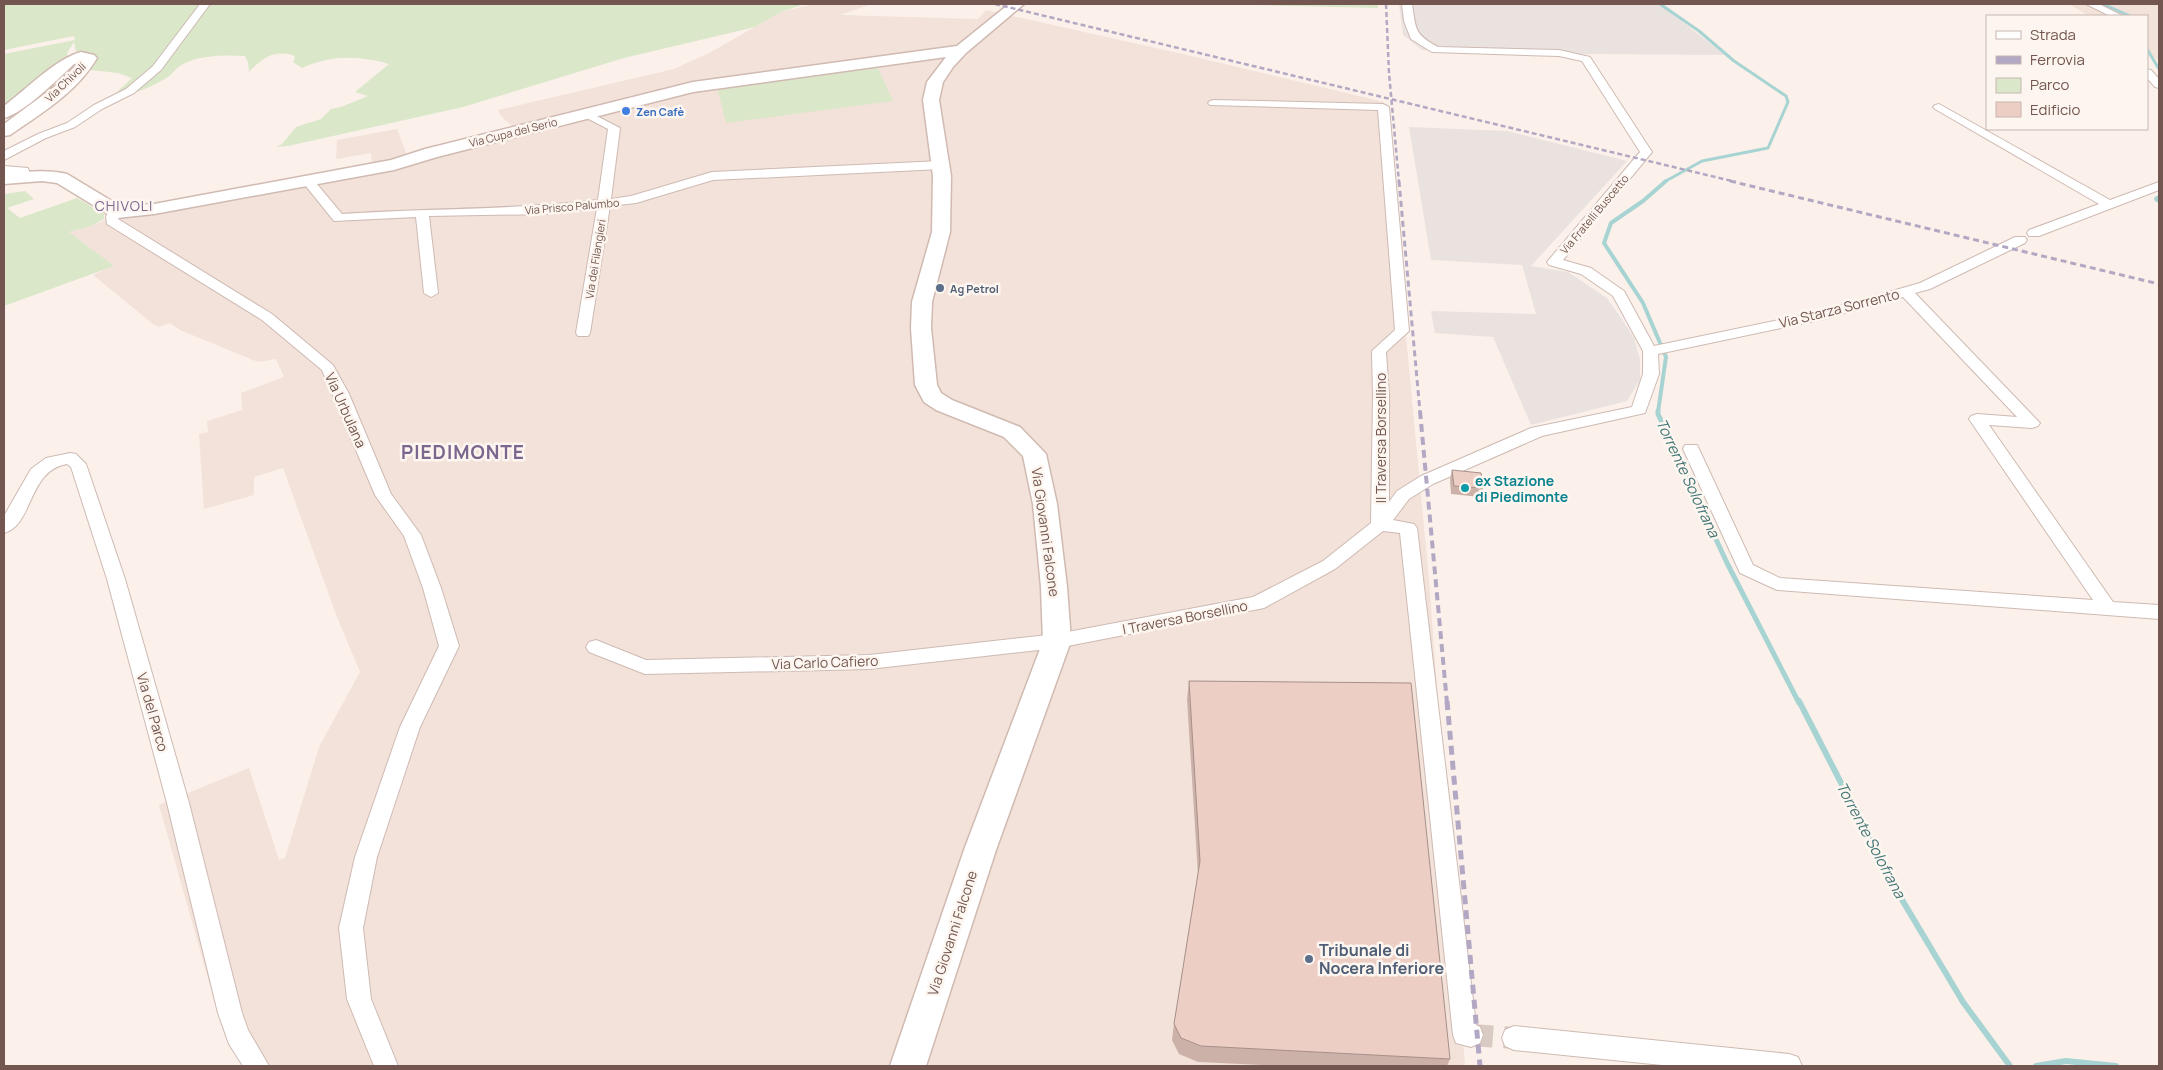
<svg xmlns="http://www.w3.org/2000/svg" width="2163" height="1070" viewBox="0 0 2163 1070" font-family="Manrope,sans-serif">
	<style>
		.residential { fill: #f2e2d9 }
		.industrial { fill: #eae2df }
		.green { fill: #dae7c9 }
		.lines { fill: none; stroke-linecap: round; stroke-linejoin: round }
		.stream-far3 { stroke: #a7d4d3; stroke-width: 3 }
		.stream-far2 { stroke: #a7d4d3; stroke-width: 4 }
		.stream-far1 { stroke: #a7d4d3; stroke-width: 5 }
		.stream { stroke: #a7d4d3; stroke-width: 6 }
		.street-tunnel { stroke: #d9cac3; stroke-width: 22; stroke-dasharray: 22 11; stroke-linecap: butt }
		.street-casing { stroke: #cebab3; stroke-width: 2 }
		.secondary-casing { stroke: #d0bab1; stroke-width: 3 }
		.street { fill: #fff; fill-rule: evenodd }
		.secondary { fill: #fff; fill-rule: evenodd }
		.rail-far3 { stroke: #b3a8c4; stroke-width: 2.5; stroke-dasharray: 5 3; stroke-linecap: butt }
		.rail-far2 { stroke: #b3a8c4; stroke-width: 3; stroke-dasharray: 6 4; stroke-linecap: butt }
		.rail-far1 { stroke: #b3a8c4; stroke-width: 4; stroke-dasharray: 8 5; stroke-linecap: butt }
		.rail { stroke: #b3a8c4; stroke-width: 5; stroke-dasharray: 9 6; stroke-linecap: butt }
		.wall { fill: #ccb1a9 }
		.building { fill: #edcec4; stroke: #a69089 }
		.shop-dot { fill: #3f7fe0; stroke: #fdf6f0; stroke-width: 2 }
		.service-dot { fill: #5c6f8a; stroke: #fdf6f0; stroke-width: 2 }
		.culture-dot { fill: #0f9aa8; stroke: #fdf6f0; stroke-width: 2 }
		.labels { text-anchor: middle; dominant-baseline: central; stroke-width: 5; stroke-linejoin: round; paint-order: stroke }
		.far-street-label { font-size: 11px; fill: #73564f; stroke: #fdf6f0 }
		.far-shop-label { font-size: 11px; font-weight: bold; fill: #366cbe; stroke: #fdf6f0; text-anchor: start }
		.far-service-label { font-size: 11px; font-weight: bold; fill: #4e5e75; stroke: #fdf6f0; text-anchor: start }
		.far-quarter-label { font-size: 14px; letter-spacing: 1px; fill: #7b678e; stroke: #fdf6f0 }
		.street-label { font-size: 14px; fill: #73564f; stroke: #fdf6f0 }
		.culture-label { font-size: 14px; font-weight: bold; fill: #0d838f; stroke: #fdf6f0; text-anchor: start }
		.water-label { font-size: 15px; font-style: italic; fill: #447676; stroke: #fdf6f0 }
		.near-service-label { font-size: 16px; font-weight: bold; fill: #4e5e75; stroke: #fdf6f0; text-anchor: start }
		.district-label { font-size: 19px; font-weight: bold; letter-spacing: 1px; fill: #7b678e; stroke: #fdf6f0 }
	</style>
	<rect width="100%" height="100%" fill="#fbf1ea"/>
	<g class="residential">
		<polygon points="813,4 871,4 840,15 978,19 986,10 1187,55 1384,102 1429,580 1465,1066 243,1066 229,1042 214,1000 159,805 249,768 279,860 285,858 319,747 360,672 337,617 283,468 254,477 254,495 204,509 199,434 208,432 207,421 242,410 241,393 284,377 276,359 258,362 180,330 170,323 159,327 153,324 93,275 113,266 69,232 91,226 133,208 372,164 371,153 336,159 337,140 397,129 407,155 513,127 501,116 498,110 674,69 711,52 781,12"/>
		<polygon points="2069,4 2159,4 2159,61 2147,53 2147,16 2089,16"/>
	</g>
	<g class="industrial">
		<polygon points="1399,4 1660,4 1725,55 1455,53 1422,50 1403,35"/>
		<polygon points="1409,127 1507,131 1627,161 1531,266 1568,272 1607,298 1621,318 1634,338 1640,359 1640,380 1627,401 1531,425 1493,337 1435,333 1431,311 1536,314 1522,265 1431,260"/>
	</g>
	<g class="green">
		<path d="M4,4H805L781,12L755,27L624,58L463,107L288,146L276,147L282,144L296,127L321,119L331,109L341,107L368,96L355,92L389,64C360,55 329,55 302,68L293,62L295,56C275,49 262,58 249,72L248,62L245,56C225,55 201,55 183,64C177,67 173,73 168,77C152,87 136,93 117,98L118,91L132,78L118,73L82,69L76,52L74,42L67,53L69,59L4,108V54L75,40L74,36L4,50Z"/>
		<polygon points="1211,4 1378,4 1378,8"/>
		<polygon points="877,66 893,101 726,123 717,87"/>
		<polygon points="25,191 34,199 7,208 20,218 77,198 104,214 104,219 91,226 69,232 114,266 4,306 4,194"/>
	</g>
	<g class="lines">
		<g class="stream-far3">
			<polyline points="1660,4 1699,31 1734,61 1786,96 1788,102 1768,148 1702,161 1664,182"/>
			<polyline points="2103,4 2130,16"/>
			<polyline points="2147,49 2159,69"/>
		</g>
		<g class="stream-far2">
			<polyline points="2159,197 2156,199 2159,201"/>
			<polyline points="1658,412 1666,357 1643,303 1604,243 1611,223 1643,201 1666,181"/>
		</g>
		<polyline class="stream-far1" points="1658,411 1658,414 1727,563 1799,703"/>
		<g class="stream">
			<polyline points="1799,701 1895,888 1963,1002 2010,1066"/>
			<polyline points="2036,1066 2066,1061 2116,1066"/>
		</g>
		<polyline class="street-tunnel" points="1471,1035 1514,1038"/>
		<g class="street-casing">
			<g id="street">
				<polygon points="200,4 210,4 161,70 134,93 102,109 75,127 46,138 4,160 4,151 38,134 67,123 94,105 126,89 153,66"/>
				<path d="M1402,4H1412C1416,30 1414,34 1438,47L1559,50L1590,57L1652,152L1563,260L1591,268L1624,291L1654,346L1822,311L1920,283L2015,237H2025L2027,240L2025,243L1930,289L1915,293L2040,423L2038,426L2032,428L1989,425L2113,602L2159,605V619L1777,590L1740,573L1683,449L1685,445H1697L1699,449L1753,565L1780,578L2093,600L1969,419L1971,416L1977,414L2017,417L1903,297L1824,319L1658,354L1659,374L1645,413L1542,436L1433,484L1409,499L1393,520L1414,524L1417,528L1476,1025L1480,1027L1483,1035L1480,1043L1471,1047L1456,1043L1453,1035L1400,533L1383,531L1335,569L1264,608L1057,648L869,669L645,674L589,652L586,647L589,642L596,640L646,660L869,655L1057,634L1253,597L1323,561L1371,523L1373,396L1372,351L1395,330L1378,110L1210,105L1208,103L1210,101L1214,100L1383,104L1389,107L1409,331L1386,352L1389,396V502L1397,491L1421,476L1531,428L1632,407L1643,374V351L1613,296L1581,274L1549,265L1547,262L1640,152L1582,61L1559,56L1432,52L1411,39L1404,21Z"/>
				<polygon points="2086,4 2099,4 2123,16 2110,16"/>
				<polygon points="2147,69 2151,70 2159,79 2159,88 2155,87 2147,78"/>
				<polygon points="1939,104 2110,200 2159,182 2159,190 2039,236 2029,236 2027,233 2029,230 2099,204 1935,109 1933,107 1935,105"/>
				<path d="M585,110L620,128L611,199L631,196L712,172L941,161L947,165L941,169L713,180L636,203L610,206L590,333L588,336H578L576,333L597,208L546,214L429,216L438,293L431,297L424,293L416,217L334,221L301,180L303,177H311L342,214C428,208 513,210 598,200L608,129L581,115L579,113L581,111Z"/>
				<polygon points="4,166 28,168 31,177 25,181 21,180 18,174 4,174"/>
				<polygon points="117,208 123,212 118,219 272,314 333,365 349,394 391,494 421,535 441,588 459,646 420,727 377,857 363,928 371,999 398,1066 374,1066 347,999 339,928 355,857 400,727 439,646 423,588 404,536 375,495 322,370 262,320 107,224 106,216 112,209"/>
				<path d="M70,453L76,454L86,464L125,579L189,803L242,1013L248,1030L269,1066H243L229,1044L218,1013L167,803L107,579L71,467L67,464C28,470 33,526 4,533V516L31,469L46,458Z"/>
				<polygon points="1514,1026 1789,1054 1798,1057 1802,1066 1672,1066 1514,1050 1505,1046 1502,1038 1505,1030"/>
			</g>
		</g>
		<g class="secondary-casing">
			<g id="secondary">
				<path d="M1009,4H1024L966,53L953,67L943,82L939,100L951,176L950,232L932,302L931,328L937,385L941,393L952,400L1020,427L1046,454L1057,504L1067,587L1071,641L996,850L926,1066H890L964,850L1043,641L1041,587L1033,504L1023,456L1004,437L936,410L924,402L915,385L911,328L912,302L932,232L933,176L923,100L927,82L946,57L693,92L437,157L394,170L154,214L117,218L111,216L57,183L42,181L4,184V174C25,172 46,169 67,174L120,206L154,204L391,160L425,149L693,82L957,46Z"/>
				<path d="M81,52L94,55L97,58C77,92 42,113 10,135L4,136V124L58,84L78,63L74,64C58,79 24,113 4,118V106C27,89 55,59 81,52Z"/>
			</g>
		</g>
		<use href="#street" class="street"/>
		<use href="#secondary" class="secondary"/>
		<g class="rail-far3">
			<polyline points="995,4 1736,182"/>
			<polyline points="1386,4 1389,73 1399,182"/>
		</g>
		<g class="rail-far2">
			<polyline points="1399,181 1420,412"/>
			<polyline points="1730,181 2159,284"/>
		</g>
		<polyline class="rail-far1" points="1420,411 1447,703"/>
		<polyline class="rail" points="1447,701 1480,1066"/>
	</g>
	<g class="wall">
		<polygon points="1452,470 1483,488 1480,497 1451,494 1450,479"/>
		<polygon points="1189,681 1450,1059 1447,1066 1283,1066 1198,1062 1179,1054 1172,1040 1174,1024 1198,875 1187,699"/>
	</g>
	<g class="building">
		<polygon points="1452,470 1481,473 1483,488 1454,486"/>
		<polygon points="1189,681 1411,683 1450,1059 1201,1046 1181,1038 1174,1024 1200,861"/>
	</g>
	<circle class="shop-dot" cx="626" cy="111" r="5"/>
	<g class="service-dot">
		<circle cx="940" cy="288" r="5"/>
		<circle cx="1309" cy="959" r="5"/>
	</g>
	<circle class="culture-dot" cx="1465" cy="488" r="5"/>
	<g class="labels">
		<g class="far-street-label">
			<text transform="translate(65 82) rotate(-44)">Via Chivoli</text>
			<text transform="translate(513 132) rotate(-14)">Via Cupa del Serio</text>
			<text transform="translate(572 206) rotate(-5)">Via Prisco Palumbo</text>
			<text transform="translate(1594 214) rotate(-50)">Via Fratelli Buscetto</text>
			<text transform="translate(595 259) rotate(-81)">Via dei Filangieri</text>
		</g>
		<g class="far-shop-label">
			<text x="636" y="111">Zen Cafè</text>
		</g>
		<g class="far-service-label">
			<text x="950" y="288">Ag Petrol</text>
		</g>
		<g class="far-quarter-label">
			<text x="124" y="205">CHIVOLI</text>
		</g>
		<g class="street-label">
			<text transform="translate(1839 308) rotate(-14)">Via Starza Sorrento</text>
			<text transform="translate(346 410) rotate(66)">Via Urbulana</text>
			<text transform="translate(1380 438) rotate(-90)">II Traversa Borsellino</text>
			<text transform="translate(1046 532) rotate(82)">Via Giovanni Falcone</text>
			<text transform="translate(1185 617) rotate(-11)">I Traversa Borsellino</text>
			<text transform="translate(825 662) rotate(-2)">Via Carlo Cafiero</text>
			<text transform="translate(153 712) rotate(74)">Via del Parco</text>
			<text transform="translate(952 933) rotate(-72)">Via Giovanni Falcone</text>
		</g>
		<g class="culture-label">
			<text x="1475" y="480">ex Stazione<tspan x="1475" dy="16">di Piedimonte</tspan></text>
		</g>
		<g class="water-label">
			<text transform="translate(1688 478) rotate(65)">Torrente Solofrana</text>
			<text transform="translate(1871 840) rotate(62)">Torrente Solofrana</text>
		</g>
		<g class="near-service-label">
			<text x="1319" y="950">Tribunale di<tspan x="1319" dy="18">Nocera Inferiore</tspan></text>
		</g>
		<g class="district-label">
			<text x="463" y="452">PIEDIMONTE</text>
		</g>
	</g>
	<rect width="2163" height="1070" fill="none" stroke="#73564f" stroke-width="10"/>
	<rect x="1986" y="15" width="162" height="115" fill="#fdf6f0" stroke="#c6b6b0"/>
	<rect x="1996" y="31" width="25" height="8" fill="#ffffff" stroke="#c6b6b0"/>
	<text x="2030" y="40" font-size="15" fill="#73564f">Strada</text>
	<rect x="1996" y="56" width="25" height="8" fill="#b3a8c4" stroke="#c6b6b0"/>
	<text x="2030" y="65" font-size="15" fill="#73564f">Ferrovia</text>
	<rect x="1996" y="78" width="25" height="15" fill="#dae7c9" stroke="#c6b6b0"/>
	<text x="2030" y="90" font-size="15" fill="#73564f">Parco</text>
	<rect x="1996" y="102" width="25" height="15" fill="#edcec4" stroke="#c6b6b0"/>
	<text x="2030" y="115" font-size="15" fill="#73564f">Edificio</text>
</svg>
